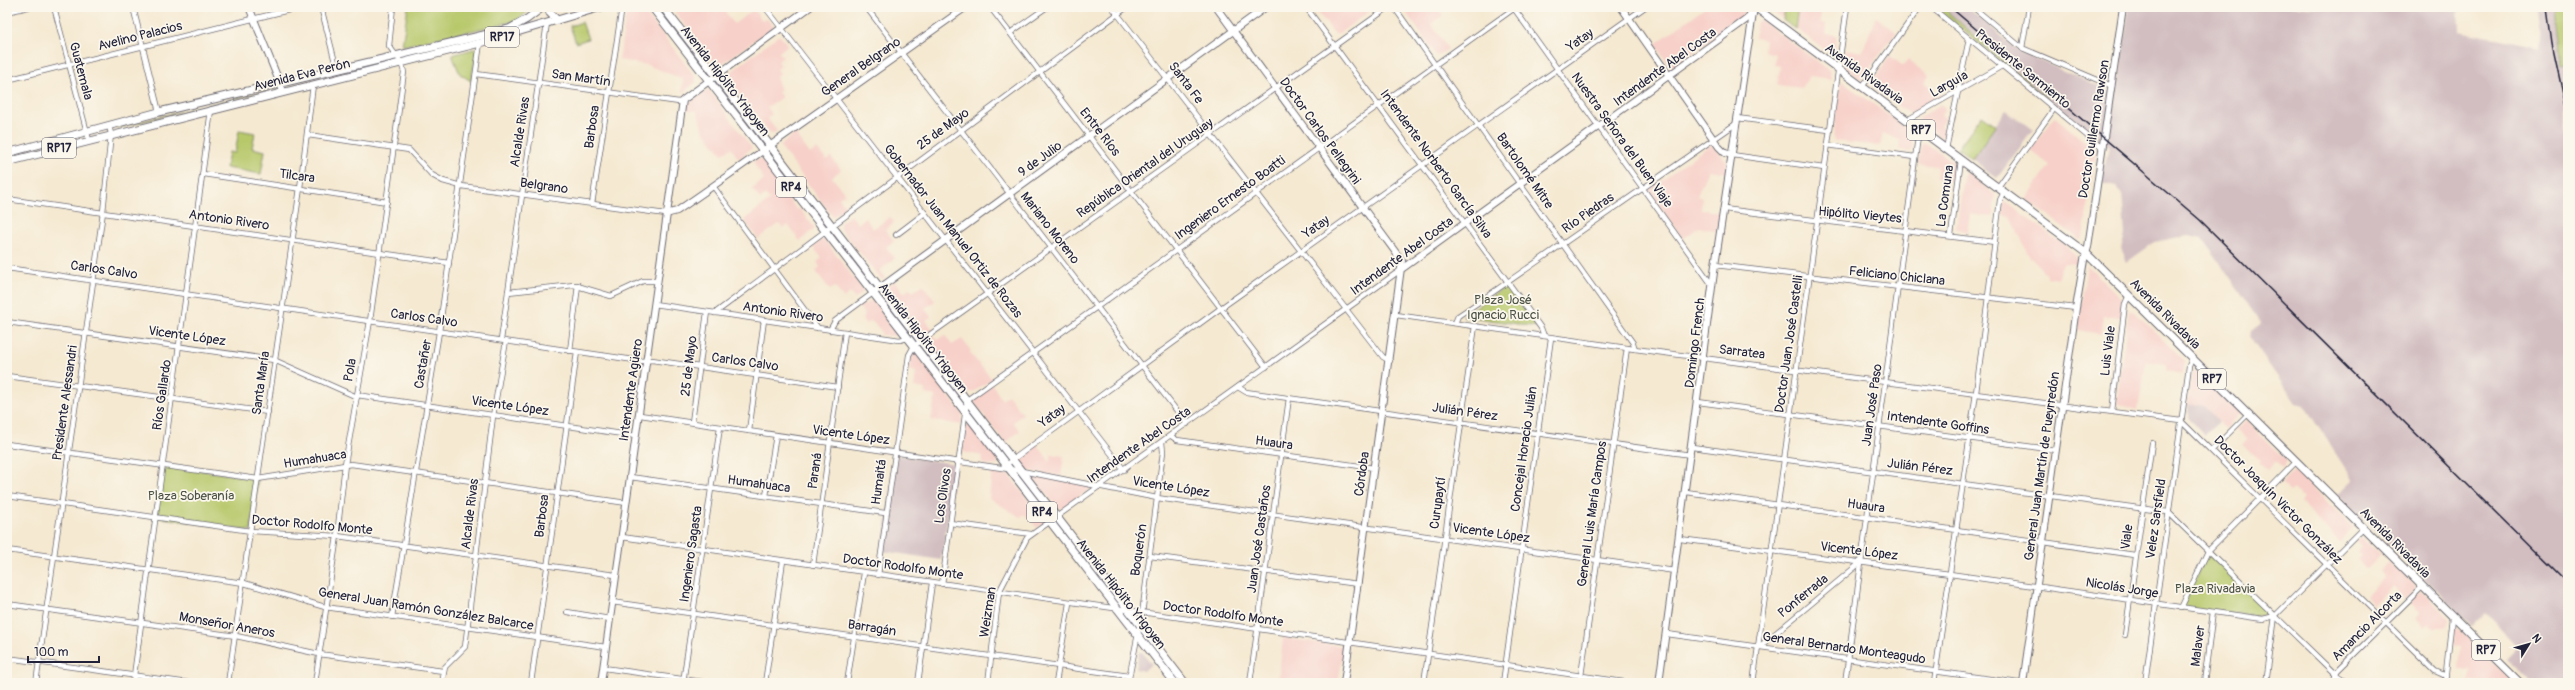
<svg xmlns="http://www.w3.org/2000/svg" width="2575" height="690" viewBox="0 0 2575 690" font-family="Pangolin,sans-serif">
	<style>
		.built { fill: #f7d0c9 }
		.industrial { fill: #d2bec1 }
		.green { fill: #b7c86b; stroke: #6c7553 }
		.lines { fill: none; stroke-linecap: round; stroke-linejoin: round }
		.minor-casing { stroke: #6c6870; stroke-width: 6 }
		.tertiary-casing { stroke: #6c6870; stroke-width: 8 }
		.primary-casing { stroke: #6c6870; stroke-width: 9 }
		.minor { stroke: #fff; stroke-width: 4.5 }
		.tertiary { stroke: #fff; stroke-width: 6 }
		.primary { stroke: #fff; stroke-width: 7 }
		.rail { stroke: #22223b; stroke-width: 1.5 }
		.labels { text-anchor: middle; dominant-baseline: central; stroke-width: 3.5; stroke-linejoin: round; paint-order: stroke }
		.shield { fill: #fbf7ec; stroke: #636270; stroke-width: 1 }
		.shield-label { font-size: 12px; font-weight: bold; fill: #22223b }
		.street-label { font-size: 13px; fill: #22223b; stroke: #fbf7ec }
		.park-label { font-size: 13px; fill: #4f5449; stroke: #fbf7ec }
	</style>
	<rect width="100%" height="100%" fill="#fbf7ec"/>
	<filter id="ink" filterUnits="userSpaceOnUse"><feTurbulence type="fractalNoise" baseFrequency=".025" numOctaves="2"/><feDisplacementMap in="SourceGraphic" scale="8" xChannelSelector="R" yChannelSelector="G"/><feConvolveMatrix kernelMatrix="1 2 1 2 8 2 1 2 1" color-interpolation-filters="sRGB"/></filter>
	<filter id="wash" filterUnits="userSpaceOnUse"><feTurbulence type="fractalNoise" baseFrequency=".012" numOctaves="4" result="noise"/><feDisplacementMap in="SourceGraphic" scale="16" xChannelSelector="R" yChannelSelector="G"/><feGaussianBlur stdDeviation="0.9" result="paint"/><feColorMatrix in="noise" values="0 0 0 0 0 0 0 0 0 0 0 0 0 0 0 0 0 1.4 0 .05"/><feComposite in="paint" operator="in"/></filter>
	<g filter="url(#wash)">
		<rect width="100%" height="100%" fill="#f5e9d1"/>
		<g class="built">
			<polygon points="641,7 696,78 696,82 682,93 683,79 647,65 619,60 627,8"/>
			<polygon points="671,7 722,7 734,24 754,9 762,21 767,18 773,27 720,65 716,65"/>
			<polygon points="1321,7 1375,7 1338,34 1335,34 1316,10"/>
			<polygon points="1402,7 1439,7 1443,15 1431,24 1448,49 1437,56"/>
			<polygon points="1706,7 1746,8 1745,14 1671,68 1655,44"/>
			<polygon points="1766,7 1810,7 1821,10 1820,23 1826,24 1825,34 1837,35 1834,56"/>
			<polygon points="1876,17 1896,32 1861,80 1844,67 1845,49 1862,52"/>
			<polygon points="1761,20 1829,70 1831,79 1810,76 1801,88 1777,85 1780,66 1774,65 1775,54 1764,51 1765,40 1755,38 1757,22"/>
			<polygon points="779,35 788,45 779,52 783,57 778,61 781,66 777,69 780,74 776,77 781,90 778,92 782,97 767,107 772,114 767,118 777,131 773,134 770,133 726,78 727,75"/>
			<polygon points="1890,56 1903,66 1908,60 1929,76 1924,83 1943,96 1909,114 1871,85"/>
			<polygon points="1841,82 1844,82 1912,133 1912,150 1909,152 1899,149 1900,140 1883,133 1880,146 1835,141 1833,139"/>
			<polygon points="708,89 752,148 739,159 731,148 722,154 703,130 697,111 686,110 686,105"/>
			<polygon points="1941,104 1945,110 1941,115 1946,118 1941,126 1946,130 1943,139 1918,119"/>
			<polygon points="2055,117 2096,151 2083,237 2079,239 2026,199 2050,165 2030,151"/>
			<polygon points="795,133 810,154 817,149 827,160 831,157 841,170 832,177 845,194 839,198 846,207 835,215 832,216 780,146"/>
			<polygon points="1926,143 1955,163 1957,167 1955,181 1936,178 1938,166 1918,164 1922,144"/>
			<polygon points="1710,145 1715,146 1727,163 1728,173 1708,170 1697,196 1702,198 1701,210 1721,212 1718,231 1699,227 1683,239 1648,190"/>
			<polygon points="758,159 762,160 785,189 782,191 797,210 799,208 815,228 800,241 788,225 783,228 779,224 758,239 744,220 770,200 766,195 760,199 752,189 764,180 753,162"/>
			<polygon points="1965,171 1995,195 1993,217 1970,214 1967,232 1956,228"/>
			<polygon points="2006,201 2075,254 2078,264 2064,263 2060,268 2058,279 2046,277 2046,274 2029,256 2011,217 2002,215 2004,202"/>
			<polygon points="851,215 858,224 865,218 873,229 890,217 894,222 885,230 894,241 886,247 895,258 879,271 885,278 882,280 840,228 840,223"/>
			<polygon points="821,240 825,240 864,291 855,299 850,293 843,298 835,287 830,290 816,271 820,267 817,262 822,258 813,247"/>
			<polygon points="2087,265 2120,297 2123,302 2120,318 2103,316 2101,334 2078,330"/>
			<polygon points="895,281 904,293 910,289 913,292 923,285 935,301 925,308 931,317 926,320 933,330 928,333 920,332 888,291 889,285"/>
			<polygon points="872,300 898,332 897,336 881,335 881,331 876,325 871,321 866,324 862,319 865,315 859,307"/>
			<polygon points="2129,310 2134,311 2184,361 2182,374 2167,371 2167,364 2146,361 2138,410 2116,404"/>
			<polygon points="933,335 937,340 945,335 952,345 962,339 971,351 969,352 992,379 973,392 966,392 929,345 929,339"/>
			<polygon points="912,354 916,354 962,413 962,425 931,420 935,396 925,394 925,389 914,387 916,372 909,370"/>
			<polygon points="2196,371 2240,414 2226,429 2205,407 2188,404 2193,372"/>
			<polygon points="992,384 1002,400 1008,395 1023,414 1013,422 1020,431 1005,443 974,402 975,397"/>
			<polygon points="2246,421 2287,461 2283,468 2276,461 2268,470 2259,462 2261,460 2242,445 2247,440 2236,430"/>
			<polygon points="970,424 998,460 997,465 982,464 983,456 963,452 966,425"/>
			<polygon points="1037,444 1050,462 1051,454 1064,456 1061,476 1029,471 1020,461 1019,458"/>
			<polygon points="2294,470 2353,527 2340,542 2300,502 2303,498 2295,489 2291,492 2281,483"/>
			<polygon points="992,471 1009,475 1042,518 1043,523 1037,528 1024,514 1020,517 989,498"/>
			<polygon points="1035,477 1081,483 1089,486 1090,489 1063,508 1058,508 1034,479"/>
			<polygon points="2361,537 2381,555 2367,569 2358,560 2362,555 2358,551 2362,546 2357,540"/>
			<polygon points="2389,563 2416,586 2416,589 2406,599 2393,586 2373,606 2366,595 2384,577 2380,572"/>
			<polygon points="2420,592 2422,592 2449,618 2448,627 2434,627 2429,623 2425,627 2416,618 2420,614 2409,602"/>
			<polygon points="2455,628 2459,629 2514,683 2479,683 2468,680 2469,670 2459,669 2461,646 2455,645 2453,631"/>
			<polygon points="1283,638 1341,646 1344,649 1338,683 1278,683"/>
		</g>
		<g class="industrial">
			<polygon points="1942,7 1966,7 2022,53 2117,94 2129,7 2458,7 2459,31 2541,47 2537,7 2555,7 2562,65 2567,66 2568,71 2568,683 2531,683 2506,658 2518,646 2486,613 2473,626 2338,494 2353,480 2304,405 2296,403 2250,338 2251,331 2259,326 2261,322 2203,238 2189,235 2155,242 2127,262 2121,248 2125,235 2122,193 2117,187 2101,184 2109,147 2068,115"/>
			<polygon points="2006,110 2033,130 1997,178 1972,159"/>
			<polygon points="2188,404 2205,407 2218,421 2204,435 2188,419"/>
			<polygon points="896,455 956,464 941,560 882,551"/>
			<polygon points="1139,652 1142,652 1152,664 1143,671 1136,669"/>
		</g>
		<g class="green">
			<polygon points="408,7 534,7 516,21 402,46"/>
			<polygon points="1785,7 1798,7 1795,29 1783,20"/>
			<polygon points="1935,7 1942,7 2067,116"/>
			<polygon points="2555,7 2568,7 2567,66 2562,65"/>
			<polygon points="582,22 588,39 576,43 570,26"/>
			<polygon points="477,48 471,81 460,74 452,55"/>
			<polygon points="278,88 117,128 117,127"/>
			<polygon points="1982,115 1996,125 1972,159 1958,148"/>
			<polygon points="239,130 255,133 252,148 265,151 261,174 226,168 229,152 235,153"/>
			<polygon points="1506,286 1538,327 1463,316"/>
			<polygon points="163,465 258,479 251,531 156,517"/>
			<polygon points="2208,551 2275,616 2181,608"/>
		</g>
	</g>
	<g filter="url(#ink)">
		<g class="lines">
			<g class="minor-casing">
				<g id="minor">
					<polyline points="54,7 89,140"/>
					<polyline points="133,7 159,112"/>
					<polyline points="321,7 337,70"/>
					<polyline points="765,7 1124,470"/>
					<polyline points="866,7 1187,424"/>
					<polyline points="990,7 1266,367"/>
					<polyline points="1112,7 1383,357 1390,361"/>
					<polyline points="1306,7 1513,289 1541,328 1544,336"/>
					<polyline points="1394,7 1633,343 1635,349"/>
					<polyline points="1513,7 1712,285"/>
					<polyline points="1931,7 2102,148"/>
					<polyline points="1973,7 2022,48 2112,86"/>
					<polyline points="7,12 28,7"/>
					<polyline points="1010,33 1047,7"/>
					<polyline points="2022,48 2029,7"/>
					<polyline points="476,74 679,102 683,100"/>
					<polyline points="7,80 301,7"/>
					<polyline points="1862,87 1920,7"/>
					<polyline points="1737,118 1829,130"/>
					<polyline points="1907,120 2002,66"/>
					<polyline points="308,135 409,150 432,175 443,181 461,186 666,214"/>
					<polyline points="7,144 9,152"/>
					<polyline points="1827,145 1915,157"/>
					<polyline points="1946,149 1969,39"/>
					<polyline points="1732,155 1824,168"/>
					<polyline points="203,174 387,202"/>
					<polyline points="713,186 818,328"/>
					<polyline points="1998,187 2054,109"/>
					<polyline points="7,199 449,263"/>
					<polyline points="592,204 622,7"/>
					<polyline points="1724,209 1995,242"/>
					<polyline points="896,235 925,213"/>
					<polyline points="1951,235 1961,160"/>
					<polyline points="1715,265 2076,308"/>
					<polyline points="7,268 641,361 652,360 838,387"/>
					<polyline points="508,292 574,285 611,296 643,281 658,281"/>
					<polyline points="654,304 900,340 907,338"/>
					<polyline points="715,313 1127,7"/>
					<polyline points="1396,315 1627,348 2181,421 2435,671 2446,676"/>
					<polyline points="7,322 274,360 357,397"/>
					<polyline points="1455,323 1458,316 1476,304 1737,123"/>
					<polyline points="830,330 835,321 873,293"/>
					<polyline points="501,340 547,23"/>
					<polyline points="570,351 578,285"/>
					<polyline points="7,376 268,412"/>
					<polyline points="1238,387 1246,392 1691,455"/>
					<polyline points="357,395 636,436"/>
					<polyline points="1698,402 2056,450"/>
					<polyline points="2112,411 2125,304 2129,295"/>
					<polyline points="640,415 1022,471 1157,498 1675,571"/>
					<polyline points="692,422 707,312"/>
					<polyline points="749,431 764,320"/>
					<polyline points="1171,436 1177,440 1374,468"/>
					<polyline points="7,444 258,479 351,464 627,503"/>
					<polyline points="1692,447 2168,512 2335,674 2349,683"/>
					<polyline points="2212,450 2248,414"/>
					<polyline points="1004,466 1221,308 1645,7"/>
					<polyline points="630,477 885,513"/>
					<polyline points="1686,492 2135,555"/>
					<polyline points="7,496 251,531 337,536 615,575"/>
					<polyline points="766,496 776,435"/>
					<polyline points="950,523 1031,534"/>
					<polyline points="622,537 1631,683"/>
					<polyline points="1680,539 1950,574 2263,619 2275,616"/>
					<polyline points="7,550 244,583 325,607 606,647"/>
					<polyline points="1150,556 1358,584"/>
					<polyline points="813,565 845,332"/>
					<polyline points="878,575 909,355 914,346 1389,7"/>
					<polyline points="942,584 967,400 1516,7"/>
					<polyline points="612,602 1129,676"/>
					<polyline points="7,604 236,636 319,654 443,671"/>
					<polyline points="2181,608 2208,551 2296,462"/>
					<polyline points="567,612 610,619"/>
					<polyline points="392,617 439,332 480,43"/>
					<polyline points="1667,634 2019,683"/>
					<polyline points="2125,635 2152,443"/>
					<polyline points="1759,647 1860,563"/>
					<polyline points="7,658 189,683"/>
					<polyline points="604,668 710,683"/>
					<polyline points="36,683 103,212 111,134 109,125"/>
					<polyline points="133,683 211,110"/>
					<polyline points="228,683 300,188 313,85"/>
					<polyline points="315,683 337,536 345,464 370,321 404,72 401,62 389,46 393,7"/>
					<polyline points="442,683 445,667 465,647 493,416 506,341"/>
					<polyline points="531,683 577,352"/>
					<polyline points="683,683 720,427"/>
					<polyline points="765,683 783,561"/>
					<polyline points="847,683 864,573"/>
					<polyline points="918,683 932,583"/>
					<polyline points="988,683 999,592 1027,538 1402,269"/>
					<polyline points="1056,683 1069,603"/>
					<polyline points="1128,683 1142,614 1163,452 1162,442"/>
					<polyline points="1250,683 1289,398"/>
					<polyline points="1424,683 1475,326"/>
					<polyline points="1503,683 1551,338"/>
					<polyline points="1580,683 1627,348"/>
					<polyline points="1753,683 1847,7"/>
					<polyline points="1845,683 1919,129"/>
					<polyline points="1934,683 1976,393 2000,200 2004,192"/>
					<polyline points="2145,683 2189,366 2192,359"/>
					<polyline points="2204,683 2213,612"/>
					<polyline points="2266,683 2275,616 2363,528"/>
					<polyline points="2333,683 2337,671 2422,587"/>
					<polyline points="2445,683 2452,617"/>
				</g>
			</g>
			<g class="tertiary-casing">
				<g id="tertiary">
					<polyline points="249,7 283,91"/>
					<polyline points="1216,7 1402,261 1344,683"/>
					<polyline points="1621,7 1719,147 1725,153 1732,155"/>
					<polyline points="666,214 677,211 713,186 966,7"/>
					<polyline points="1403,268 1747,19 1751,13"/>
					<polyline points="873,293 1266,7"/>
					<polyline points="601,683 683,100 810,7"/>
					<polyline points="1659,683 1715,265 1754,7"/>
					<polyline points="2023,683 2076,308 2084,260 2088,247 2123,7"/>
				</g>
			</g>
			<g class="primary-casing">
				<g id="primary">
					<polyline points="548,7 550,13 557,20"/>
					<polyline points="652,7 1175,683"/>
					<polyline points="663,7 1185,683"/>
					<polyline points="1755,7 2086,253 2520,683"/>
					<polyline points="7,153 159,112 509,29 527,19 543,7"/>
					<polyline points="7,162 480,43 601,7"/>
				</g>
			</g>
			<use href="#minor" class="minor"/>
			<use href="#tertiary" class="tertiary"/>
			<use href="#primary" class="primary"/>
			<g class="rail">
				<polyline points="1950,7 2200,220 2568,584"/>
				<polyline points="2547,7 2552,44 2568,117"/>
			</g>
		</g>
	</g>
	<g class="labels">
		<g class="shield">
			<rect x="485" y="27" width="34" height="20" rx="3"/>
			<rect x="1907" y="120" width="28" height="20" rx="3"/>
			<rect x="42" y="138" width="34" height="20" rx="3"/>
			<rect x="776" y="177" width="30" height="20" rx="3"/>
			<rect x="2198" y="369" width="28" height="20" rx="3"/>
			<rect x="1027" y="502" width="30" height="20" rx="3"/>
			<rect x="2472" y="640" width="28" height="20" rx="3"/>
		</g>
		<g class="shield-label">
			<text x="502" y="37">RP17</text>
			<text x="1921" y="130">RP7</text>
			<text x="59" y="148">RP17</text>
			<text x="791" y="187">RP4</text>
			<text x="2212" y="379">RP7</text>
			<text x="1042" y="512">RP4</text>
			<text x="2486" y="650">RP7</text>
		</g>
		<g class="street-label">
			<text transform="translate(140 36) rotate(-14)">Avelino Palacios</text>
			<text transform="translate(1580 40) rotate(-35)">Yatay</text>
			<text transform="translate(861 67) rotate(-35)">General Belgrano</text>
			<text transform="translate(1665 67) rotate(-36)">Intendente Abel Costa</text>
			<text transform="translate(2023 69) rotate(39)">Presidente Sarmiento</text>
			<text transform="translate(81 71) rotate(75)">Guatemala</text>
			<text transform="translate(1864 74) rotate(36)">Avenida Rivadavia</text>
			<text transform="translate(302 75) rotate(-14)">Avenida Eva Perón</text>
			<text transform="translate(581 78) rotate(8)">San Martín</text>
			<text transform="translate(725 81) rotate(52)">Avenida Hipólito Yrigoyen</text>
			<text transform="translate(1186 83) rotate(53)">Santa Fe</text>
			<text transform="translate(1949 84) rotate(-29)">Larguía</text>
			<text transform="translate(592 127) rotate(-82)">Barbosa</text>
			<text transform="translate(943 129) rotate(-36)">25 de Mayo</text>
			<text transform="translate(2094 129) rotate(-81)">Doctor Guillermo Rawson</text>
			<text transform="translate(1320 131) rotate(54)">Doctor Carlos Pellegrini</text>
			<text transform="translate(520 132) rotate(-81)">Alcalde Rivas</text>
			<text transform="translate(1100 132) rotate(52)">Entre Ríos</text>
			<text transform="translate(1622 140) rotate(54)">Nuestra Señora del Buen Viaje</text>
			<text transform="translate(1040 159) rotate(-36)">9 de Julio</text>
			<text transform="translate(1436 164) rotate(54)">Intendente Norberto García Silva</text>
			<text transform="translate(1145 168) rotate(-35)">República Oriental del Uruguay</text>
			<text transform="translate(1525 171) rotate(55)">Bartolomé Mitre</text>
			<text transform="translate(297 176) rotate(8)">Tilcara</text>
			<text transform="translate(544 186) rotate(8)">Belgrano</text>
			<text transform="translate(1945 196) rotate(-82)">La Comuna</text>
			<text transform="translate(1230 198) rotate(-36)">Ingeniero Ernesto Boatti</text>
			<text transform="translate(1588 213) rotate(-35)">Río Piedras</text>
			<text transform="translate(1860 215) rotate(5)">Hipólito Vieytes</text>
			<text transform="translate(229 220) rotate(8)">Antonio Rivero</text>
			<text transform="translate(1316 227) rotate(-35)">Yatay</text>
			<text transform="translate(1050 228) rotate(52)">Mariano Moreno</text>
			<text transform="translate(953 231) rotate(52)">Gobernador Juan Manuel Ortiz de Rozas</text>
			<text transform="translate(1402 256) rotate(-36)">Intendente Abel Costa</text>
			<text transform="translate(104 270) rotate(8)">Carlos Calvo</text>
			<text transform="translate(1897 276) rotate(6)">Feliciano Chiclana</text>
			<text transform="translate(783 312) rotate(8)">Antonio Rivero</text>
			<text transform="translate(2165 314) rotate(45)">Avenida Rivadavia</text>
			<text transform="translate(424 318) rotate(8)">Carlos Calvo</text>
			<text transform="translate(187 336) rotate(8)">Vicente López</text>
			<text transform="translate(923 338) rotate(52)">Avenida Hipólito Yrigoyen</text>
			<text transform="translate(1695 343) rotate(-83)">Domingo French</text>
			<text transform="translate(1789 344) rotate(-82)">Doctor Juan José Castelli</text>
			<text transform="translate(2108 351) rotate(-83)">Luis Viale</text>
			<text transform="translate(1742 352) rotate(7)">Sarratea</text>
			<text transform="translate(745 362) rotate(8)">Carlos Calvo</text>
			<text transform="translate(423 364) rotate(-80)">Castañer</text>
			<text transform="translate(689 366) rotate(-83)">25 de Mayo</text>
			<text transform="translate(350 370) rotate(-80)">Pola</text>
			<text transform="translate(261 383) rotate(-82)">Santa María</text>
			<text transform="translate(631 390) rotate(-82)">Intendente Agüero</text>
			<text transform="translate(162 395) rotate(-82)">Ríos Gallardo</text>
			<text transform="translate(65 403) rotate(-82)">Presidente Alessandri</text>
			<text transform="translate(1872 405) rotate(-82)">Juan José Paso</text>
			<text transform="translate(510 406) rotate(8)">Vicente López</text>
			<text transform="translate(1465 412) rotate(8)">Julián Pérez</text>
			<text transform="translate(1052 416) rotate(-37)">Yatay</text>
			<text transform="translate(1938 423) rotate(8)">Intendente Goffins</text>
			<text transform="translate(851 435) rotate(8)">Vicente López</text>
			<text transform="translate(1274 443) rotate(8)">Huaura</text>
			<text transform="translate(1139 445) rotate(-35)">Intendente Abel Costa</text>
			<text transform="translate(1524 449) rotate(-82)">Concejal Horacio Julián</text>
			<text transform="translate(315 459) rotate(-9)">Humahuaca</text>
			<text transform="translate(2042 466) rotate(-82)">General Juan Martín de Pueyrredón</text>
			<text transform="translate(1920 467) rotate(7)">Julián Pérez</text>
			<text transform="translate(815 471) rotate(-82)">Paraná</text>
			<text transform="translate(1362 474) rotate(-82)">Córdoba</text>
			<text transform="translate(879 482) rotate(-82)">Humaitá</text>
			<text transform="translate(759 484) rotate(8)">Humahuaca</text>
			<text transform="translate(1171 487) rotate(9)">Vicente López</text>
			<text transform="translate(943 496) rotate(-82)">Los Olivos</text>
			<text transform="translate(2278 500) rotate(45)">Doctor Joaquín Victor González</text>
			<text transform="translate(1438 503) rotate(-82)">Curupaytí</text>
			<text transform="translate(1866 506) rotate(8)">Huaura</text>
			<text transform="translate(470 514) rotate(-83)">Alcalde Rivas</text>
			<text transform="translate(1592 514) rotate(-82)">General Luis María Campos</text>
			<text transform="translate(542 516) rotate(-83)">Barbosa</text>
			<text transform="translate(2156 519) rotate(-82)">Velez Sarsfield</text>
			<text transform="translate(312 525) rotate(5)">Doctor Rodolfo Monte</text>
			<text transform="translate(1491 533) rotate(8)">Vicente López</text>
			<text transform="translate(2127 537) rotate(-82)">Viale</text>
			<text transform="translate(1259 539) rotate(-82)">Juan José Castaños</text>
			<text transform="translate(2395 543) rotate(45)">Avenida Rivadavia</text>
			<text transform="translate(1139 550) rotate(-82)">Boquerón</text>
			<text transform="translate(1859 551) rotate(7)">Vicente López</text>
			<text transform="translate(691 554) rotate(-82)">Ingeniero Sagasta</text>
			<text transform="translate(903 567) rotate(8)">Doctor Rodolfo Monte</text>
			<text transform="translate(2122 588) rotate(9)">Nicolás Jorge</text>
			<text transform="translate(1121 594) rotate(52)">Avenida Hipólito Yrigoyen</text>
			<text transform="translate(1803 596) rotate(-39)">Ponferrada</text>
			<text transform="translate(426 609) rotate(9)">General Juan Ramón González Balcarce</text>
			<text transform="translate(988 612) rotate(-81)">Weizman</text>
			<text transform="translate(1223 614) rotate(8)">Doctor Rodolfo Monte</text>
			<text transform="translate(227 625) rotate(10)">Monseñor Aneros</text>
			<text transform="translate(2367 626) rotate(-45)">Amancio Alcorta</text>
			<text transform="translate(872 628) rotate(9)">Barragán</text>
			<text transform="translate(2198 646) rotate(-83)">Malaver</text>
			<text transform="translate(1844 648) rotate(8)">General Bernardo Monteagudo</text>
		</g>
		<g class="park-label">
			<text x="1503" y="300">Plaza José<tspan x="1503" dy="15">Ignacio Rucci</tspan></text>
			<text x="191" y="496">Plaza Soberanía</text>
			<text x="2215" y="589">Plaza Rivadavia</text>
		</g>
	</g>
	<rect width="2575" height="690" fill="none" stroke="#fbf7ec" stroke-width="24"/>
	<g transform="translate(2529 644) rotate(53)" stroke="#fbf7ec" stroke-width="3" paint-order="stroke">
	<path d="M0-3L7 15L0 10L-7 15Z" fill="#22223b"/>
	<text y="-6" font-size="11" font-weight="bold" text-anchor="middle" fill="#22223b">N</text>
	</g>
	<path d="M28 656v6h71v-6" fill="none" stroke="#22223b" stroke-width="2"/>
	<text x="34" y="656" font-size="12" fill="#22223b" stroke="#fbf7ec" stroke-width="3" paint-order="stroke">100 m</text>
</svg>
